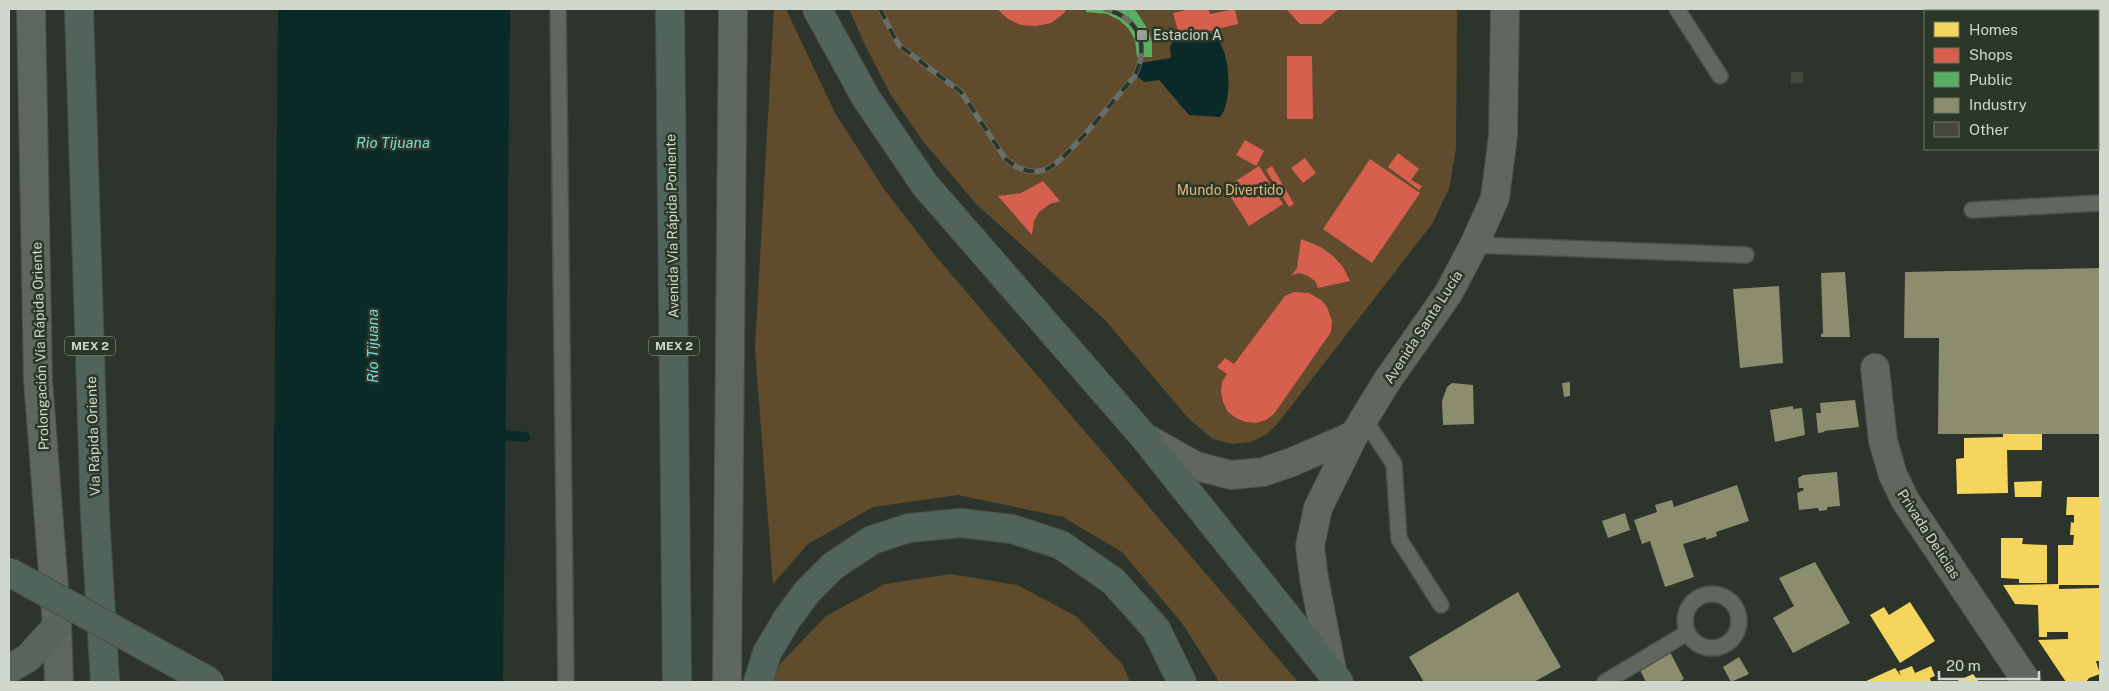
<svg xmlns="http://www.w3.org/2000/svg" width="2109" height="691" viewBox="0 0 2109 691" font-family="'Public Sans',sans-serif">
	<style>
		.green { fill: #604c2d }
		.water { fill: #0a2929 }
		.homes { fill: #f6d55c }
		.shops { fill: #d6604d }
		.public { fill: #5aae61 }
		.industry { fill: #8c8c6e }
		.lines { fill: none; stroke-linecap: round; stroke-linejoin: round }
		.stream { stroke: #0a2929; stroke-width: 10 }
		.building { fill: #44473c }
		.lane-casing { stroke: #4a5049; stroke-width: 18 }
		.street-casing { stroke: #4a5049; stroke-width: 30 }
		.secondary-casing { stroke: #4a5049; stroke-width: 30 }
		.primary-casing { stroke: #4a5049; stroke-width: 30 }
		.highway-casing { stroke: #4a5049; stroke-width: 30 }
		.lane { stroke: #61665f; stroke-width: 15 }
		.street { stroke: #61665f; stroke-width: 28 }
		.secondary { stroke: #5d675f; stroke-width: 28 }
		.primary { stroke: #58655d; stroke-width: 28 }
		.highway { stroke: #50645b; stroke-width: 28 }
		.rail-casing { stroke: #696f67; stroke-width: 5.5 }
		.rail { stroke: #2c3827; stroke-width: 4; stroke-dasharray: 11; stroke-linecap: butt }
		.highway-bridge-casing { stroke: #4a5049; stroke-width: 30; stroke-linecap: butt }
		.highway-bridge { stroke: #50645b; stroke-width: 28 }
		.poi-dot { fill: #979e94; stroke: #2c3827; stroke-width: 2 }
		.labels { text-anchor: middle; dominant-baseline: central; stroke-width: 5; stroke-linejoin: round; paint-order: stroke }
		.shield { fill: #2c3827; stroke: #9fa79b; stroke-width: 1 }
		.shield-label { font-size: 12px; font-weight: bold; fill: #d0d7cd }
		.poi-label { font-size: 14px; fill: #d0d7cd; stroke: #2c3827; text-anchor: start }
		.park-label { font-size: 14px; fill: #e1b77b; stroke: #2c3827 }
		.street-label { font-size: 14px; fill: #d0d7cd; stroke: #2c3827 }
		.water-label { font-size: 15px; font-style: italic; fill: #76d6d9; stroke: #2c3827 }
	</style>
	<rect width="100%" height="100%" fill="#2d342b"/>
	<g class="green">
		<polygon points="774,9 786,9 835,113 884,189 934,254 1298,682 1218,682 1217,678 1182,623 1122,552 1063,517 958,495 873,507 808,544 773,584 755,349"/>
		<polygon points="849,9 1457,9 1456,148 1449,189 1432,224 1278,423 1267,434 1251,442 1232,444 1213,439 1189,419 1105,320 976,204 922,140 891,95 865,45"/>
		<polygon points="951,574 1017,585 1076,616 1123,665 1130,682 772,682 780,664 826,616 885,584"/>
	</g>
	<g class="water">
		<polygon points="278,9 510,9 503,682 272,682"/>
		<path d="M1211,34C1231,42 1234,103 1220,117L1189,115L1159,80L1144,82L1138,77L1136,69L1140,63L1171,58L1170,46L1173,42Z"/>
	</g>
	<g class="homes">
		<polygon points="2003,434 2042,434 2042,450 2007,450 2008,493 1957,494 1956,459 1964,458 1964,438 2003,437"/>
		<polygon points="2042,481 2041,497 2015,497 2014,482"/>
		<polygon points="2067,497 2100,497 2100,585 2059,585 2059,589 2100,588 2100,661 2096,661 2100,674 2089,678 2086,682 2066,682 2038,640 2068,639 2068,632 2047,632 2047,637 2039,637 2038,605 2015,604 2003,585 2058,584 2058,545 2073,545 2074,535 2070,535 2071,522 2074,523 2074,515 2066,515"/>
		<polygon points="2001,538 2023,538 2022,544 2047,545 2047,583 2019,583 2019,579 2001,578"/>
		<polygon points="1910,602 1935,641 1900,663 1870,615 1884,607 1889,615"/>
		<polygon points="1912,666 1915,673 1931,666 1935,676 1930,678 1931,682 1864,682 1895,668 1901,676 1899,671"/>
		<polygon points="1973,674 1979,682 1955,682"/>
	</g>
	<g class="shops">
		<polygon points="997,9 1067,9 1063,14 1051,23 1036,26 1021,25 1008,19"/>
		<polygon points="1191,9 1208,9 1210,14 1235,9 1238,24 1180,38 1173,13"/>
		<polygon points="1286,9 1339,9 1321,24 1300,24"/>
		<polygon points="1287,56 1312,56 1313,119 1287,119"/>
		<polygon points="1245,140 1264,151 1256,166 1236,155"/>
		<polygon points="1398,153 1419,169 1411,180 1422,186 1419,190 1388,167"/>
		<polygon points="1305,158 1316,173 1303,183 1291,168"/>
		<polygon points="1370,159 1420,193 1372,263 1323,229"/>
		<polygon points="1259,166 1283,204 1249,226 1225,188"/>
		<polygon points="1272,166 1294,204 1289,207 1266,170"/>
		<polygon points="1043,181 1060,201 1050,204 1039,212 1034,221 1032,235 998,196 1021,193"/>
		<polygon points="1301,239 1321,247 1333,256 1343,267 1350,281 1318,288 1315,281 1308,276 1300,273 1292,275 1297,268"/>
		<polygon points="1294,292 1309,293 1321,300 1327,307 1332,321 1331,332 1274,414 1266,420 1256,423 1246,422 1236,418 1228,412 1223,402 1221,392 1222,382 1227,374 1217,367 1225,358 1234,364 1285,296"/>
	</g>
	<polygon class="public" points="1086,9 1132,9 1136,11 1149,31 1152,42 1152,57 1137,57 1135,40 1128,28 1119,20 1107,14 1086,12"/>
	<g class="industry">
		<polygon points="2100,268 2100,434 1938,434 1939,338 1904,338 1905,272"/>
		<polygon points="1845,272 1850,337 1821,337 1821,334 1823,334 1821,273"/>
		<polygon points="1779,286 1783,363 1740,368 1733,289"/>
		<polygon points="1570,382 1570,396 1564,397 1562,383"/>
		<polygon points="1452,383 1473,385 1474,424 1443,425 1442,401 1447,387"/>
		<polygon points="1855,400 1859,427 1824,431 1825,432 1818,433 1816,413 1821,413 1820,403"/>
		<polygon points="1793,406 1793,409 1802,408 1805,435 1775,442 1770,410"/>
		<polygon points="1837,472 1840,506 1827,507 1827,510 1819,511 1818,508 1799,510 1797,493 1804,490 1803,488 1799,488 1798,478 1803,475"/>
		<polygon points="1737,485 1749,521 1716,532 1717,536 1706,540 1706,537 1683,544 1694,577 1665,587 1650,541 1642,544 1634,520 1657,512 1655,505 1672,500 1674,507"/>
		<polygon points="1625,513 1630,530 1608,538 1602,521"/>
		<polygon points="1815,562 1850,623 1793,653 1773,618 1794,606 1779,578"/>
		<polygon points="1518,592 1561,667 1534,682 1424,682 1409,657"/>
		<polygon points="1670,652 1684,679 1678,682 1646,682 1639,668"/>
		<polygon points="1739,657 1749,674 1731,682 1723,667"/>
	</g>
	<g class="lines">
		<polyline class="stream" points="493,434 525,437"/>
	</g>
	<g class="building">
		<polygon points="2052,9 2100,9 2100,53 2098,53 2098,11 2052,11"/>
		<polygon points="1791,72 1803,72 1803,83 1791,84"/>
	</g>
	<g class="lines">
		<g class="lane-casing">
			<g id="lane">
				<polyline points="558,9 566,682"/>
				<polyline points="1677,9 1720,76"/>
				<polyline points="1972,210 2100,203"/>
				<polyline points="1474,245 1746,255"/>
				<polyline points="1364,419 1394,464 1399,539 1441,605"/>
				<circle cx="1712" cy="621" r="27"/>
				<polyline points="1605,682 1687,633"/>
			</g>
		</g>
		<g class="street-casing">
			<g id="street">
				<polyline points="1875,368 1883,441 1893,475 1905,500 2027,682"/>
				<polyline points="1144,437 1196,466 1231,475 1263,472 1292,462 1354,435"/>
				<polyline points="1333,676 1314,578 1310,546 1318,508 1354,435 1387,381 1448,294 1474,245 1495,198 1503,136 1505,9"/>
			</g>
		</g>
		<g class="secondary-casing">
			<g id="secondary">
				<polyline points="31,9 38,380 57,626 59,682"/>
				<polyline points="727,682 733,9"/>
			</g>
		</g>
		<g class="primary-casing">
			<polyline id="primary" points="9,669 28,658 57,626"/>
		</g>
		<g class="highway-casing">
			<g id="highway">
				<polyline points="79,9 95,515 105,682"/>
				<polyline points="670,9 677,682"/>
				<polyline points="817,9 866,98 925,185 1144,437 1339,682"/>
				<polyline points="758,682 767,653 787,619 807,592 833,566 872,540 909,528 961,523 1012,529 1061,545 1113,581 1156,629 1182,682"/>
			</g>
		</g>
		<use href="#lane" class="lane"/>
		<use href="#street" class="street"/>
		<use href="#secondary" class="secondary"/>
		<use href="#primary" class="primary"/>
		<use href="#highway" class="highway"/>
		<g class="rail-casing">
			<path id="rail" d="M880,9L894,37L900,46L961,92L1005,158C1016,169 1031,175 1047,169C1065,162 1118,95 1134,77C1150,46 1140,18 1105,9"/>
		</g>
		<use href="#rail" class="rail"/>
		<g class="highway-bridge-casing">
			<polyline id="highway-bridge" points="9,572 210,682"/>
		</g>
		<use href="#highway-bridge" class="highway-bridge"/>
	</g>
	<rect class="poi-dot" x="1136" y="29" width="12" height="12" rx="2.5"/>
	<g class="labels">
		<g class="shield">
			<rect x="65" y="336.5" width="50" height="19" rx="4"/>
			<rect x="649" y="336.5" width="50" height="19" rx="4"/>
		</g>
		<g class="shield-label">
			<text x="90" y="346">MEX 2</text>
			<text x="674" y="346">MEX 2</text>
		</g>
		<g class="poi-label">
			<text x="1153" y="35">Estacion A</text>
		</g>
		<g class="park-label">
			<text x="1230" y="190">Mundo Divertido</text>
		</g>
		<g class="street-label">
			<text transform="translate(672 226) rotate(-91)">Avenida Vía Rápida Poniente</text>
			<text transform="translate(1423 327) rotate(-57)">Avenida Santa Lucía</text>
			<text transform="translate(40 346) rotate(-92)">Prolongación Vía Rápida Oriente</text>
			<text transform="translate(93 436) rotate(-92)">Vía Rápida Oriente</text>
			<text transform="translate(1929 534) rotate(57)">Privada Delicias</text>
		</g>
		<g class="water-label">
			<text x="393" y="142">Rio Tijuana</text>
			<text transform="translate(372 346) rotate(-90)">Río Tijuana</text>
		</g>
	</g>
	<rect width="2109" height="691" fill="none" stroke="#d0d7cd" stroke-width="20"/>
	<rect x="1924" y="10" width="175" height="140" fill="#2c3827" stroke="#6e7869"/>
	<rect x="1934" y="22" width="25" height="15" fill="#f6d55c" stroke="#6e7869"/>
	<text x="1969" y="35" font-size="15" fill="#d0d7cd">Homes</text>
	<rect x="1934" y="48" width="25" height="15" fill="#d6604d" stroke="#6e7869"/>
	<text x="1969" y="60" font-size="15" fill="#d0d7cd">Shops</text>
	<rect x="1934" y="72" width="25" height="15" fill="#5aae61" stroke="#6e7869"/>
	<text x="1969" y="85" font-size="15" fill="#d0d7cd">Public</text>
	<rect x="1934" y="98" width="25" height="15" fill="#8c8c6e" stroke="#6e7869"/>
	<text x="1969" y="110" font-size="15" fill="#d0d7cd">Industry</text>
	<rect x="1934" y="122" width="25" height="15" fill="#44473c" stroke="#6e7869"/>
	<text x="1969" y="135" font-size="15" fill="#d0d7cd">Other</text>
	<path d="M1939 671v8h100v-8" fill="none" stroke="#d0d7cd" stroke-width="2.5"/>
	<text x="1946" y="671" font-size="15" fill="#d0d7cd" stroke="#2c3827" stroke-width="4" paint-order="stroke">20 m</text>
</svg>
